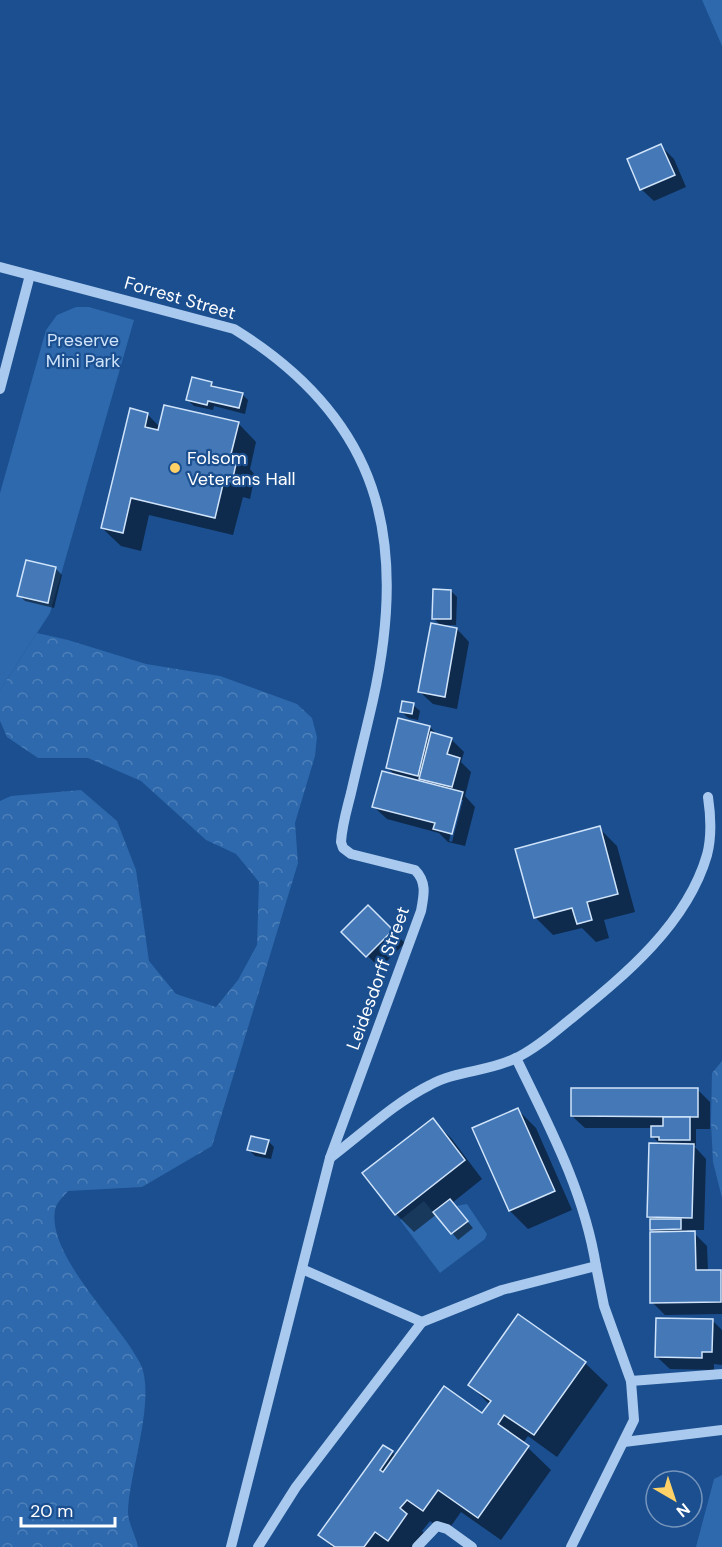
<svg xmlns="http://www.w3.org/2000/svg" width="722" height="1547" viewBox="0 0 722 1547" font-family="'DM Sans',sans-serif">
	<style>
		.green { fill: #2e69ad }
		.forest { fill: url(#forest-crowns) }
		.shadow { fill: #0007; fill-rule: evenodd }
		.building { fill: #4478b7; stroke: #cfe3fa; stroke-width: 1.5 }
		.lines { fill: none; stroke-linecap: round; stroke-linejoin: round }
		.minor { stroke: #a9c9ee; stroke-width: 10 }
		.poi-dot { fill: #ffd166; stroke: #1b4f8f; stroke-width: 2 }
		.labels { text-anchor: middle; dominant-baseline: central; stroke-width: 4.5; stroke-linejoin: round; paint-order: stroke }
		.street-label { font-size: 18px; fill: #fff; stroke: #1b4f8f }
		.park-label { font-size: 18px; fill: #cfe3fa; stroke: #1b4f8f }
		.poi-label { font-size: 18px; fill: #fff; stroke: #1b4f8f; text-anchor: start }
	</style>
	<defs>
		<pattern id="forest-crowns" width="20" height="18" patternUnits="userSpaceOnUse" patternTransform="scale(1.5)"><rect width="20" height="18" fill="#2e69ad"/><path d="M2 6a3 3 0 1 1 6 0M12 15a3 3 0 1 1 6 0" fill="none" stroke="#4d80b9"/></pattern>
	</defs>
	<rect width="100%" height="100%" fill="#1b4f8f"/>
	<g class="green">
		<polygon points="702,0 722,0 722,46"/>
		<polygon points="76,307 89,307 134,320 50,613 0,690 0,493 46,330 57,315"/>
		<polygon points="424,1201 451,1234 468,1222 456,1206 467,1204 487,1234 485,1239 440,1273 400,1220"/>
		<polygon points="722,1475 722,1547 696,1547 714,1479"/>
	</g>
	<g class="forest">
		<path d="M37,633L68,640L146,664L220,676L297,704L312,718L317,737L315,756L295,823L298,863L212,1146L142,1187L68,1191C63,1197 56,1203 55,1210C47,1256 119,1322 140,1363C157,1397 129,1473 128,1512C128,1523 136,1536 138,1547H0V801L11,796L81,790L117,821L136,870L149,961L176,994L216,1007L238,980L257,945L259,882L236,854L206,840L141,781L88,758H38L7,737L0,721V690Z"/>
		<polygon points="722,1061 722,1198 713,1162 711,1122 712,1073"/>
	</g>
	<g class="shadow">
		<polygon points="661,146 674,159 686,187 654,201 641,189"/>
		<polygon points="211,383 216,388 242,394 248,400 245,414 214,406 213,410 194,406 188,400"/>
		<polygon points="147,414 160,427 238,423 256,442 250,469 255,475 250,499 243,497 233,535 149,515 141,551 121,546 102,528"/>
		<polygon points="27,562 56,569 62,575 54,608 25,601 19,595"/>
		<polygon points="451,591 457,597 456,625 440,625 433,618"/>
		<polygon points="457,629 469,642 457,709 433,704 420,692"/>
		<polygon points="413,705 420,711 418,720 408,718 402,712"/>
		<path d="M430,727L438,736L451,739L464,752L461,762L471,772L465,796L475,807L465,846L448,842L439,833L387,819L374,807L397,777L387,767ZM459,800H463L452,842L449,841Z"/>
		<polygon points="599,828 617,846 635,912 604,920 609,938 596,942 582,928 553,935 535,917"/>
		<polygon points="368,907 405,943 380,968 343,932"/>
		<polygon points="697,1089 710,1102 710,1129 696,1129 696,1146 694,1146 706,1159 704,1230 687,1230 687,1233 694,1233 707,1246 708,1271 722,1273 722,1314 665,1315 652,1302 656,1233 652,1229 652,1219 649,1216 661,1145 653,1137 653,1128 585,1128 572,1116"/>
		<polygon points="517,1109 536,1128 572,1210 528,1229 510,1211"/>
		<polygon points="433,1120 451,1138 482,1179 452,1203 473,1228 458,1240 437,1214 414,1232 396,1214"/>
		<polygon points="268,1141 274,1147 271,1159 255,1156 249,1150"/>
		<polygon points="712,1320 722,1330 722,1365 714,1364 714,1370 670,1369 657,1357"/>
		<polygon points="585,1363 608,1385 557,1457 528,1436 523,1443 551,1470 501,1540 461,1512 446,1533 430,1521 422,1531 428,1537 421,1547 332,1547 320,1535 392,1452 396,1456 482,1415 490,1405 470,1385"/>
	</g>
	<g class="building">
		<polygon points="661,144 675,175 640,190 627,159"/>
		<polygon points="192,377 212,382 211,386 243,393 239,408 208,401 207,405 186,400"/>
		<polygon points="164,405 239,422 231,454 238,455 232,482 224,480 215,518 131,498 123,533 101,528 130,408 148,413 145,427 158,430"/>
		<polygon points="26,560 56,567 48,603 17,596"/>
		<polygon points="433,589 451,590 451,619 432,619"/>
		<polygon points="431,623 457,628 445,697 418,692"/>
		<polygon points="402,701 414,703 412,714 400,712"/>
		<polygon points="398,718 430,726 418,776 386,768"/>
		<polygon points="431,732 452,738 447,754 460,758 452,787 419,779"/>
		<polygon points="382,771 463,792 452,834 433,829 435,823 372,807"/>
		<polygon points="600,826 618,894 587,902 592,920 577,924 572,908 534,918 515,849"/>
		<polygon points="368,905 393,930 366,957 341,932"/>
		<polygon points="571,1088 698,1088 698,1117 571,1116"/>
		<polygon points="518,1108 555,1191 509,1211 472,1128"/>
		<polygon points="663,1117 690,1117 690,1140 659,1140 659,1137 651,1137 651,1126 663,1126"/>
		<polygon points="433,1118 465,1160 395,1215 362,1173"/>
		<polygon points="251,1136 269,1140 265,1154 247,1150"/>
		<polygon points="649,1143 694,1144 692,1218 647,1217"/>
		<polygon points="450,1199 468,1221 451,1234 433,1212"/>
		<polygon points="650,1219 681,1219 681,1229 650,1230"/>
		<polygon points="695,1231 696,1270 721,1270 721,1302 650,1303 650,1232"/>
		<polygon points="518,1314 586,1362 534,1435 504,1415 498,1424 529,1446 478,1518 438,1490 423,1511 407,1500 400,1508 407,1514 388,1541 375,1532 364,1547 335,1547 318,1535 383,1445 393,1451 380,1470 383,1472 444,1386 482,1413 491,1401 468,1385"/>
		<polygon points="656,1318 713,1319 712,1352 702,1352 702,1358 655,1357"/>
	</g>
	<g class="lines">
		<g class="minor">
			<path d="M0,267L234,329C380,419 409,538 373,700C366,731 358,762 351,793C347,809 342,825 341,842L343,848L351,854L415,870C427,882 424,895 421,911L330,1158L231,1547"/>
			<polyline points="0,389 30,275"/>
			<path d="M330,1158C362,1134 394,1103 430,1085C457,1070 489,1072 516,1058C537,1048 554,1032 572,1018C625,975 687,924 707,855C712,836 711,817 708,797"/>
			<path d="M302,1269L422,1322L502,1290L596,1266C584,1191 549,1126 516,1058"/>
			<polyline points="631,1381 722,1374"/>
			<polyline points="624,1442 722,1430"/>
			<polyline points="258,1547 296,1487 422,1322"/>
			<polyline points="417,1547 437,1526 447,1529 472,1547"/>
			<polyline points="571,1547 634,1420 631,1381 604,1306 596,1266"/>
		</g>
	</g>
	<circle class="poi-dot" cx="175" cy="468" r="6"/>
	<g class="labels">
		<g class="street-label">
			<text transform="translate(180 298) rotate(16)">Forrest Street</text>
			<text transform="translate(378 978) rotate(-70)">Leidesdorff Street</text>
		</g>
		<g class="park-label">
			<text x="83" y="340">Preserve<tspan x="83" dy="21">Mini Park</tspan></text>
		</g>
		<g class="poi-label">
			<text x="187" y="458">Folsom<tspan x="187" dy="21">Veterans Hall</tspan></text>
		</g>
	</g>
	<g transform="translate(674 1499) rotate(141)"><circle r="28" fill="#1b4f8f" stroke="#7695bc" stroke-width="1.5"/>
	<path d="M0-4.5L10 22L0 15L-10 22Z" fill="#ffd166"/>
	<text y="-9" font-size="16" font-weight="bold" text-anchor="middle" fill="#ffffff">N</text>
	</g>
	<path d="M21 1517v9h94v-9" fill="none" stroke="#ffffff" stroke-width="3"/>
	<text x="30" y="1517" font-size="18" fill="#ffffff" stroke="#1b4f8f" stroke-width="4.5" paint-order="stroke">20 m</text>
</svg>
